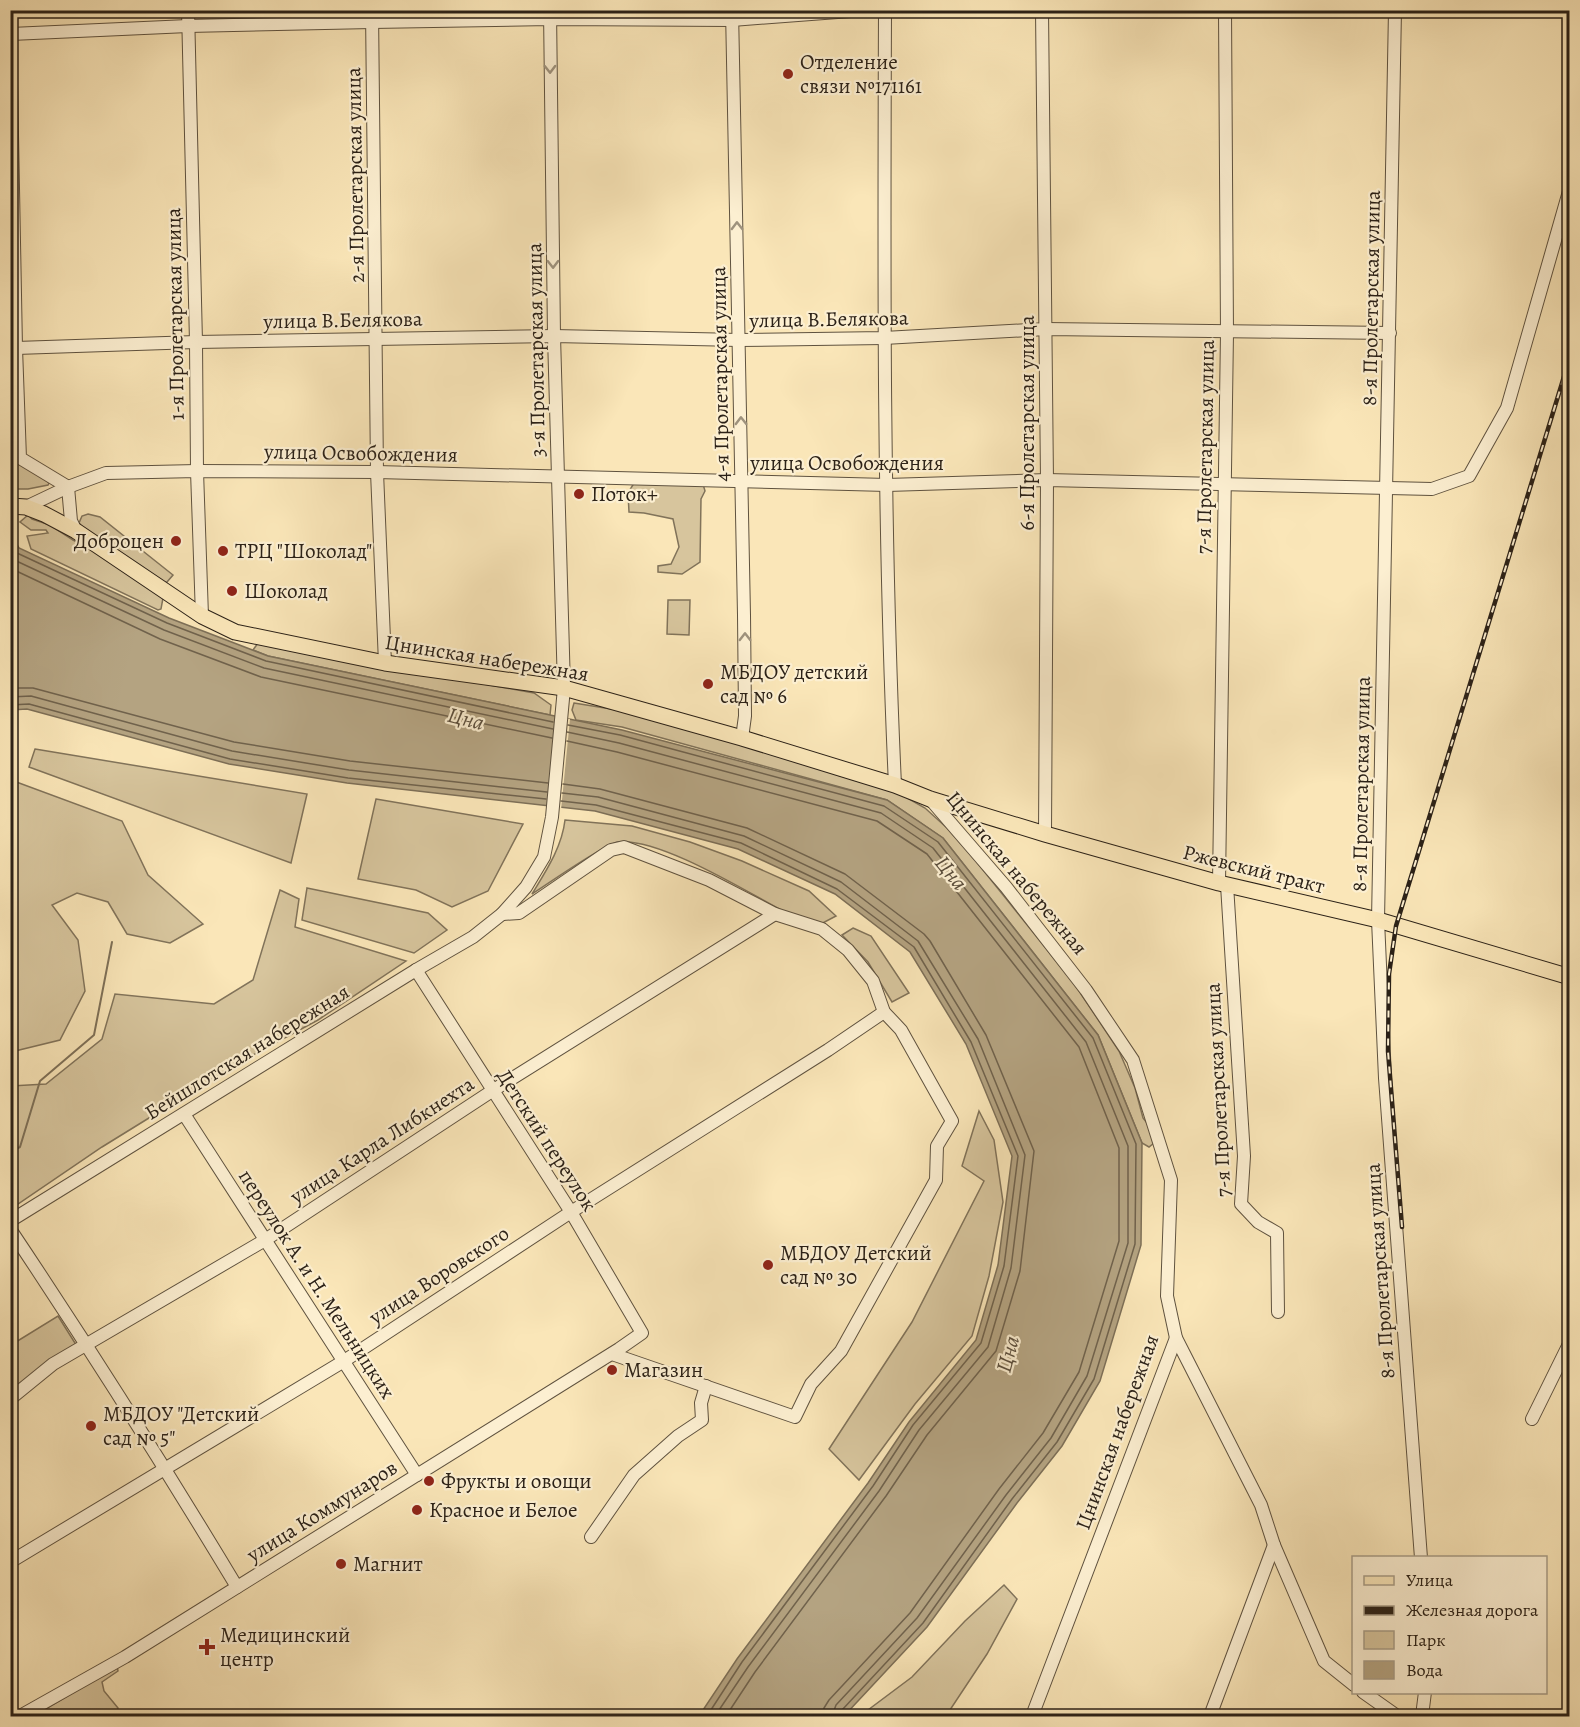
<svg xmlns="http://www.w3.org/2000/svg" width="1580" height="1727" viewBox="0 0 1580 1727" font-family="Alegreya,serif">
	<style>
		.green { fill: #d7c59d; stroke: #81735a; stroke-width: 1.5 }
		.water { fill: #b4a381; stroke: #7d6f57; stroke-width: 1.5 }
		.pier { fill: #fae6b8 }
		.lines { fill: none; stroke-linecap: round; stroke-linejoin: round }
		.shore { stroke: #70624c; stroke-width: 1.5 }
		.stream { stroke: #7d6f57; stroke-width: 2 }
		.minor-casing { stroke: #5f523f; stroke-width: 14 }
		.major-casing { stroke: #2b2117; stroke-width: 17 }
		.minor { stroke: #fcefd1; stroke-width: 12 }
		.major { stroke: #fae6b8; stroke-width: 15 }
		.rail-casing { stroke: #2b2117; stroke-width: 4.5 }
		.rail { stroke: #fcefd1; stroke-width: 2; stroke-dasharray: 7; stroke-linecap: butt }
		.oneway { stroke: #9e927d }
		.poi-dot { fill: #8f2418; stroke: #fcefd1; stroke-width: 2 }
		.labels { text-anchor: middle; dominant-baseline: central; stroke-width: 4.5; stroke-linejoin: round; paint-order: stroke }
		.poi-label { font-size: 21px; fill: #2b2117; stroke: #fcefd1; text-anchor: start }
		.street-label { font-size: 21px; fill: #2b2117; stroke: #fcefd1 }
		.water-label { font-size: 22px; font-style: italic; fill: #5b4e3c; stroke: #fcefd1 }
	</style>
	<rect width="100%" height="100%" fill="#fae6b8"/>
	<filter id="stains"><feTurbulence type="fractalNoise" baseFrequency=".00333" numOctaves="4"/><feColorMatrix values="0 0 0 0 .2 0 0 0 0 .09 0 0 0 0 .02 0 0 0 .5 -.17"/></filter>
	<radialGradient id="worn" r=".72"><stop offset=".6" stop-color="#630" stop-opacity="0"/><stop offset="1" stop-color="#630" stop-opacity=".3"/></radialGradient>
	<g class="green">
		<polygon points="11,369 13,369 17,456 49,483 48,485 28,489 11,489"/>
		<polygon points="634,483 703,484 705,491 701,499 700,562 682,574 658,572 658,566 671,564 679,547 673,519 644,513 629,512 628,493"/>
		<polygon points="88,514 100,517 173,575 167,582 159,583 82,527 79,523 82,516"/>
		<polygon points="28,515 32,519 50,525 73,540 112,560 163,598 161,609 158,610 31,549 27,536 48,533 46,530 31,530 20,522"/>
		<polygon points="668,600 690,600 689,635 667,634"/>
		<polygon points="258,643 534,693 551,705 550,715 268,656 253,650"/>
		<polygon points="574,703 636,713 895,791 925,808 947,828 971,855 1073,982 1119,1051 1135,1088 1143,1118 1147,1123 1154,1143 1149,1147 1142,1143 1098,1035 943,838 887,800 622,727 576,720 572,710"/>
		<polygon points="35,749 307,794 291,863 29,767"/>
		<polygon points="11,780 122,821 148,875 203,924 170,943 127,934 108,902 77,893 52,905 78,940 85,991 60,1040 11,1052"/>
		<polygon points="376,799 523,824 488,891 452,907 416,890 358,879"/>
		<path d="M565,820L632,826L690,842L742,861L809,891L836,916L819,925C808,921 796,917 785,912C747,892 659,837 618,842C604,844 548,884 532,894C546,871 562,847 565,820Z"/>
		<polygon points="307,888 428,913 447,930 414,953 302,920"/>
		<polygon points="280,890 299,899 295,927 406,961 318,1020 238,1063 102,1147 18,1204 11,1205 11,1083 11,1086 46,1084 102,1039 115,994 214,1004 253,980"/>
		<polygon points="853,928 871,936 909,993 892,1002 868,962 842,935"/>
		<polygon points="979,1111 994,1140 1003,1202 989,1276 972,1336 915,1404 859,1480 829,1449 912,1322 984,1181 962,1166"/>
		<polygon points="58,1316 80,1351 11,1397 11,1345"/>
		<polygon points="1004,1585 1017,1599 987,1654 946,1716 860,1716 912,1677 965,1621"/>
		<polygon points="117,1666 118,1671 102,1682 104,1691 118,1708 117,1716 34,1716"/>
	</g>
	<polygon class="water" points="10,533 19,548 169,618 268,656 622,730 887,800 943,838 1098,1035 1142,1143 1141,1245 1100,1381 1062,1446 1017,1503 927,1627 844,1716 699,1716 737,1659 868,1483 909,1422 976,1340 998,1265 1012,1156 966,1044 910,952 835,894 738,849 595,811 347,783 229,764 27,709 11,710"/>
	<polygon class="pier" points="556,716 570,719 561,810 548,808"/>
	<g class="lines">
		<g class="shore">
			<polyline points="10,545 17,553 167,623 266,661 553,722"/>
			<polyline points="10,558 164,630 264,668 553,729"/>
			<polyline points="10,568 160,639 261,677 552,738"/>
			<polyline points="10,688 33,688 234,742 350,761 548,783"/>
			<polyline points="10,697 31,696 232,751 349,770 547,792"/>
			<polyline points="10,705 29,704 230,759 348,778 546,799"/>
			<polyline points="568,725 620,735 884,806 938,842 1093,1038 1136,1144 1135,1244 1094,1379 1057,1442 1012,1499 923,1623 842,1710 840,1716"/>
			<polyline points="567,732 619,743 881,813 933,848 1086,1042 1128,1146 1128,1243 1087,1376 1051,1438 1006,1495 917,1618 836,1705 832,1716"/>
			<polyline points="567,741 617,752 877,821 927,854 1079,1047 1119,1148 1119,1241 1079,1372 1043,1433 999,1489 910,1613 829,1700 824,1708 823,1716"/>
			<polyline points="563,784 600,789 747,828 845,874 924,934 930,941 986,1035 1034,1151 1020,1271 996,1351 927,1435 886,1496 755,1672 726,1716"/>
			<polyline points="562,793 598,797 744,836 841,882 918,941 978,1039 1025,1155 1011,1268 988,1347 919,1430 879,1491 748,1667 715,1716"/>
			<polyline points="561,801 596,805 741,843 837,889 914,947 971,1042 1018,1156 1004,1266 981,1343 913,1425 873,1486 742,1662 707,1716"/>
		</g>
		<polyline class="stream" points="10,1152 20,1147 40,1081 94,1035 112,942"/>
		<g class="minor-casing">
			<g id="minor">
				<polyline points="188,10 196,342 197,471 202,616"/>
				<polyline points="372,10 377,472 385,663"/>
				<polyline points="732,10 744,615 745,716 742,738"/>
				<path d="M885,10C884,269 883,527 895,785"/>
				<polyline points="1042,10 1047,480 1045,834"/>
				<polyline points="1395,10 1378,920 1385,1078 1421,1558"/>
				<polyline points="10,28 16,348 20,458 68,487 71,521 76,531"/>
				<polyline points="11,34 188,26 372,22 550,19 732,20 864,10"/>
				<polyline points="16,348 196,342 554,336 739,340 884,338 1046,329 1390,333"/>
				<polyline points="26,507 68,487 106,473 197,471 377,472 887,485 1047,480 1432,489 1469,476 1507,408 1570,188"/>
				<polyline points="930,799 1006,887 1086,990 1133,1060 1171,1180 1167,1296 1176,1338 1261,1505 1274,1545 1324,1661 1354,1685"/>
				<polyline points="1219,883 1227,333 1225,10"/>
				<polyline points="1227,885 1244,1156 1241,1204 1258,1222 1277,1233 1278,1312"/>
				<polyline points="502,914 519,913 611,850 624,847 709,880 775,914 822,929 848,950 873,981 884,1012 901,1030 952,1121 937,1146 936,1180 841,1351 811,1384 795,1417 612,1354"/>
				<polyline points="184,1114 417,1475"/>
				<polyline points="10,1221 416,970 473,937 502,914 526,887 544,857 552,817 564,688 554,336 550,10"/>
				<path d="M10,1229C89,1347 164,1466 237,1587"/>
				<polyline points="10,1399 53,1364 265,1240 492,1091 775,914"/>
				<polyline points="1532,1419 1570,1342"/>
				<polyline points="591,1537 634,1475 678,1436 702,1420 701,1403 706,1386"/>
				<polyline points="10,1562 344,1361 571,1212 828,1050 884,1012"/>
				<polyline points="1363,1692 1397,1716"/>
				<polyline points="20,1716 125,1657 619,1349 642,1333 571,1212 416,970"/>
				<polyline points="1032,1716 1176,1338"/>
				<polyline points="1210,1716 1274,1545"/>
				<polyline points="1422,1716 1425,1692"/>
			</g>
		</g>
		<g class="major-casing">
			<polyline id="major" points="10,506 26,507 44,514 76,531 202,616 235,632 385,663 564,688 742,738 895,785 930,799 1045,834 1219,883 1378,920 1570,977"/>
		</g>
		<use href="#minor" class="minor"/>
		<use href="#major" class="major"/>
		<g class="rail-casing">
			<polyline id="rail" points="1402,1227 1388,1051 1389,974 1396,926 1570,357"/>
		</g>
		<use href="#rail" class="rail"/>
	</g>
	<defs><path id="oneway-chevron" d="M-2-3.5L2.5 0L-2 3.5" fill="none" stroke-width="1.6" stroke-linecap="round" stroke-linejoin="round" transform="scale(1.5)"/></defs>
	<g class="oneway">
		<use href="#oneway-chevron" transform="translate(550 69) rotate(89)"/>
		<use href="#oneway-chevron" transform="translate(737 226) rotate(-91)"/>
		<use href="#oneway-chevron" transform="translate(553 264) rotate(89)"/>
		<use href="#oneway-chevron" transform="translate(741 421) rotate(-91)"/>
		<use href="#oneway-chevron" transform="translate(745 637) rotate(-90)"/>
	</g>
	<g class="poi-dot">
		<circle cx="788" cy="74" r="6"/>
		<circle cx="579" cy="494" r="6"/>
		<circle cx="176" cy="541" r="6"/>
		<circle cx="223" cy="551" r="6"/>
		<circle cx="232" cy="591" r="6"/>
		<circle cx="708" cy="684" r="6"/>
		<circle cx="768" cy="1265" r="6"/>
		<circle cx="612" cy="1370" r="6"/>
		<circle cx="91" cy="1426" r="6"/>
		<circle cx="429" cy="1481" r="6"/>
		<circle cx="417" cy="1510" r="6"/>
		<circle cx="341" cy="1564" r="6"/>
		<path d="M204 1638h6v6h6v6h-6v6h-6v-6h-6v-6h6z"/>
	</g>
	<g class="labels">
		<g class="poi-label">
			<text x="800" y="62">Отделение<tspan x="800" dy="24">связи №171161</tspan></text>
			<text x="591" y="494">Поток+</text>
			<text x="164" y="541" text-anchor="end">Доброцен</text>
			<text x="235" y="551">ТРЦ "Шоколад"</text>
			<text x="244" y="591">Шоколад</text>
			<text x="720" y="672">МБДОУ детский<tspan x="720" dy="24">сад № 6</tspan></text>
			<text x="780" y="1253">МБДОУ Детский<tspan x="780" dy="24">сад № 30</tspan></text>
			<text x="624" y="1370">Магазин</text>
			<text x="103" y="1414">МБДОУ "Детский<tspan x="103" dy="24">сад № 5"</tspan></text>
			<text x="441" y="1481">Фрукты и овощи</text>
			<text x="429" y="1510">Красное и Белое</text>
			<text x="353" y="1564">Магнит</text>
			<text x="220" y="1635">Медицинский<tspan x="220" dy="24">центр</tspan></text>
		</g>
		<g class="street-label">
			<text transform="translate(355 175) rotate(-91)">2-я Пролетарская улица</text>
			<text transform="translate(1371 298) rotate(-89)">8-я Пролетарская улица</text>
			<text transform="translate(175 314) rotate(-91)">1-я Пролетарская улица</text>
			<text transform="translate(829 319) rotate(-1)">улица В.Белякова</text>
			<text transform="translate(343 320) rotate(-1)">улица В.Белякова</text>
			<text transform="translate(536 350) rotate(-91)">3-я Пролетарская улица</text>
			<text transform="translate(720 374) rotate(-91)">4-я Пролетарская улица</text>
			<text transform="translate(1027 423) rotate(-90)">6-я Пролетарская улица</text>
			<text transform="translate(1205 447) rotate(-89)">7-я Пролетарская улица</text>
			<text transform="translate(361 453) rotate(1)">улица Освобождения</text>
			<text x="847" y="463">улица Освобождения</text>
			<text transform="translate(487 658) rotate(9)">Цнинская набережная</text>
			<text transform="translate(1361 784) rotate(-89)">8-я Пролетарская улица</text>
			<text transform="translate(1254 869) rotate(14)">Ржевский тракт</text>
			<text transform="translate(1017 873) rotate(50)">Цнинская набережная</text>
			<text transform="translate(247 1052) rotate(-32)">Бейшлотская набережная</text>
			<text transform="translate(1218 1090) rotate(-93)">7-я Пролетарская улица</text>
			<text transform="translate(382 1140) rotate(-33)">улица Карла Либкнехта</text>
			<text transform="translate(547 1140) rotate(57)">Детский переулок</text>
			<text transform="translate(1380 1271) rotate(-94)">8-я Пролетарская улица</text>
			<text transform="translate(439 1275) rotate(-33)">улица Воровского</text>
			<text transform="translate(317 1284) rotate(57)">переулок А. и Н. Мельницких</text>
			<text transform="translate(1117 1432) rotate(-70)">Цнинская набережная</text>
			<text transform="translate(322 1511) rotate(-32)">улица Коммунаров</text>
		</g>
		<g class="water-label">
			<text transform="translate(466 719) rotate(14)">Цна</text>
			<text transform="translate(951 873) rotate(51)">Цна</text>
			<text transform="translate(1008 1354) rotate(-75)">Цна</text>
		</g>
	</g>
	<rect width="1580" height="1727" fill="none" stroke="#fae6b8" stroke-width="36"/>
	<rect x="12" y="12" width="1556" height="1703" fill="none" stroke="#2b2117" stroke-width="3"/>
	<rect x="18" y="18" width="1544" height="1691" fill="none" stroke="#2b2117" stroke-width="1.5"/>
	<rect x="1352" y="1556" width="195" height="138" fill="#fcefd1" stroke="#a89d87" stroke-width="1.5"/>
	<rect x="1364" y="1576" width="30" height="9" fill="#fae6b8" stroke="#a89d87" stroke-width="1.5"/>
	<text x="1406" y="1586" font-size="18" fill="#2b2117">Улица</text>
	<rect x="1364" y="1606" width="30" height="9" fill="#2b2117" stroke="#a89d87" stroke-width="1.5"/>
	<text x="1406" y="1616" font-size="18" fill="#2b2117">Железная дорога</text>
	<rect x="1364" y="1631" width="30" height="18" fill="#d7c59d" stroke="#a89d87" stroke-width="1.5"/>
	<text x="1406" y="1646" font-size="18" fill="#2b2117">Парк</text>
	<rect x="1364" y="1661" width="30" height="18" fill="#b4a381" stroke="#a89d87" stroke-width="1.5"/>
	<text x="1406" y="1676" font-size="18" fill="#2b2117">Вода</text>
	<rect width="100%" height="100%" filter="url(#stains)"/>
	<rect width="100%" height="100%" fill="url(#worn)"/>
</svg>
